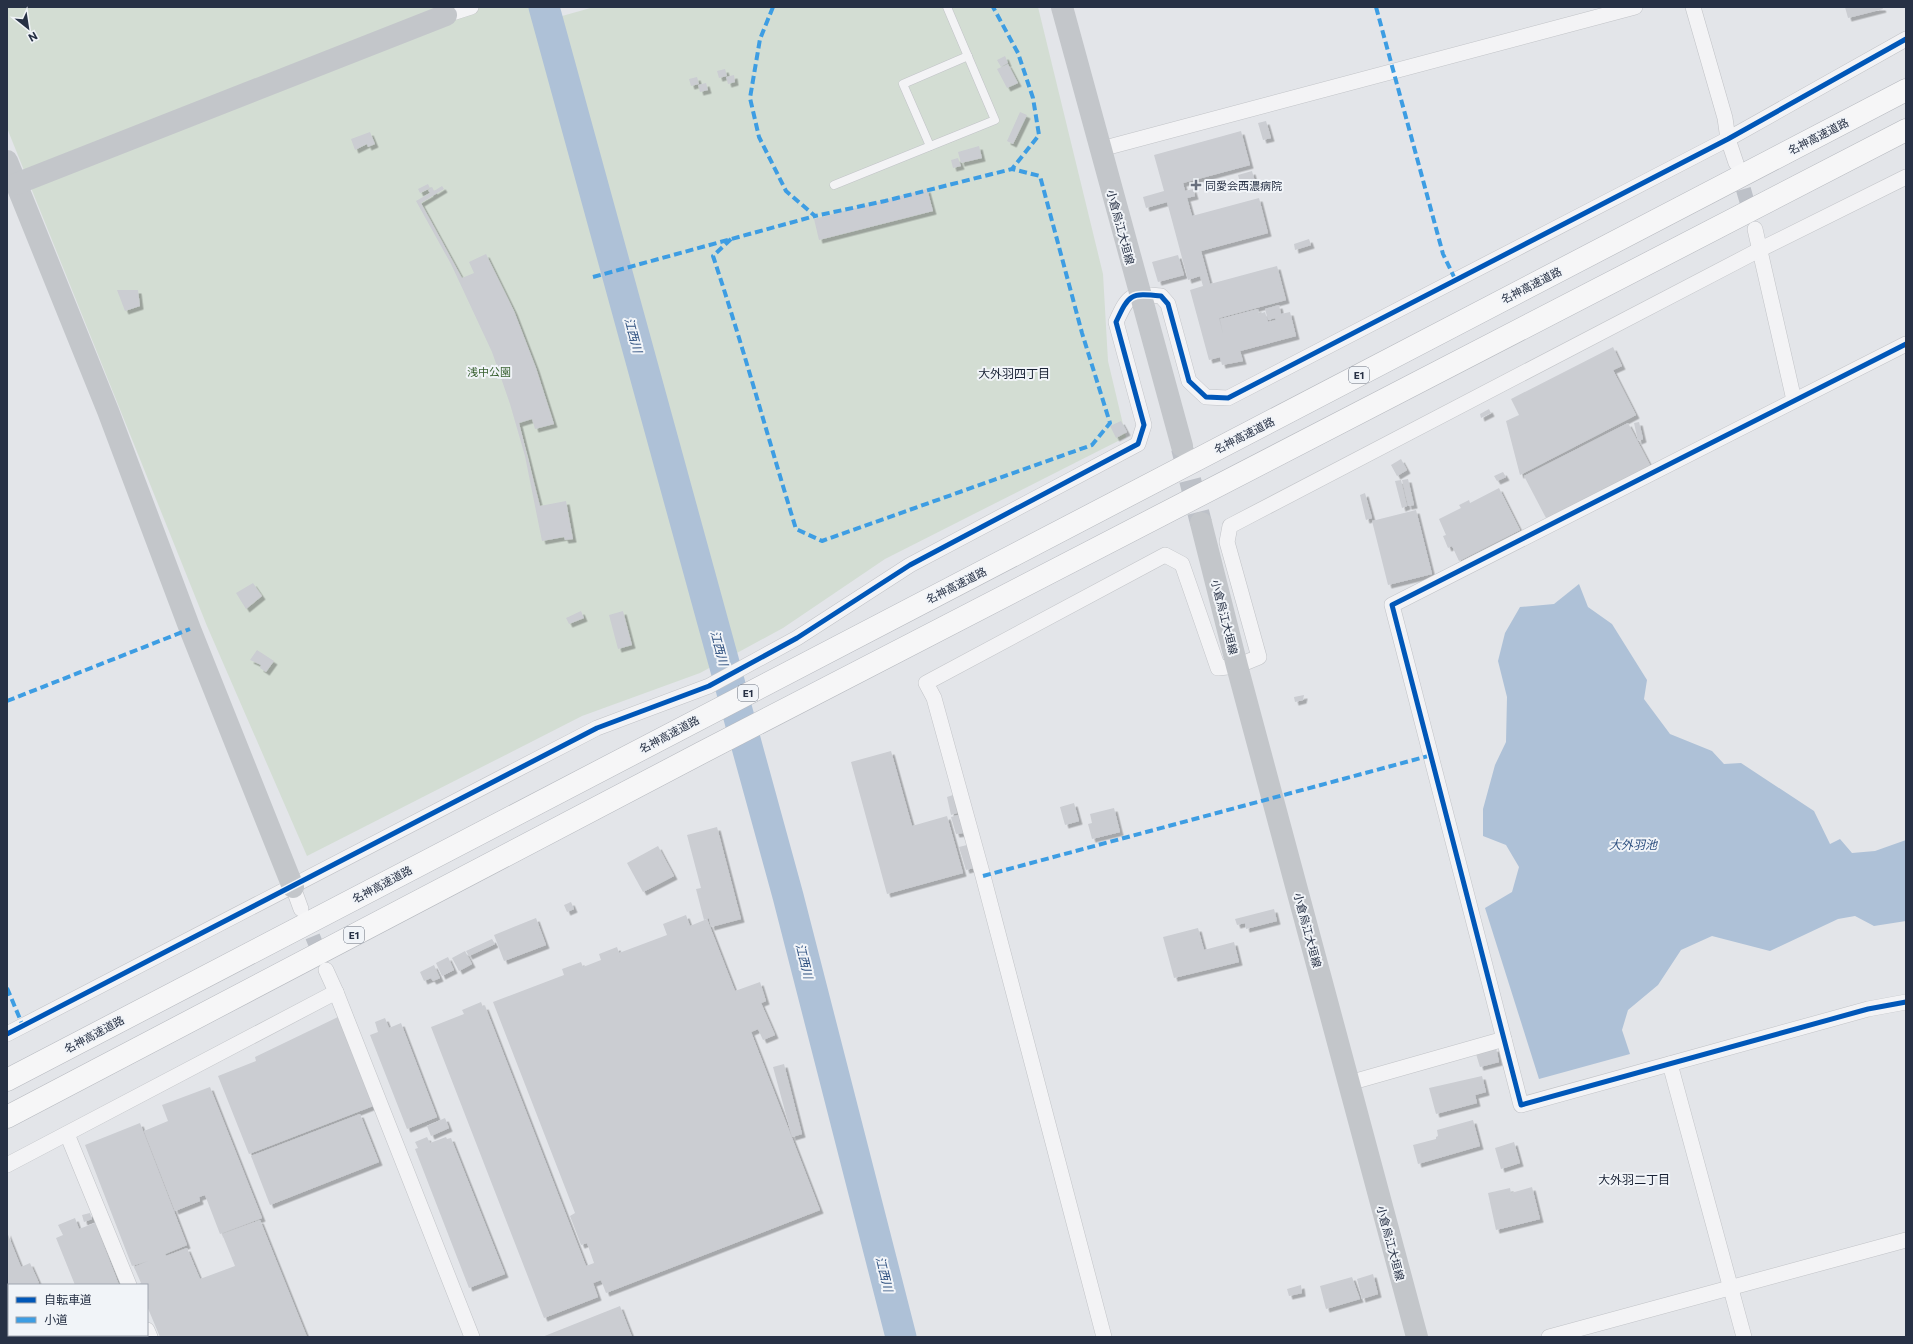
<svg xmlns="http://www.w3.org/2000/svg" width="1913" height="1344" viewBox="0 0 1913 1344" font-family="Commissioner,'Noto Sans JP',sans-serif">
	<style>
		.green { fill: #d3ddd3 }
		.water { fill: #aec1d7 }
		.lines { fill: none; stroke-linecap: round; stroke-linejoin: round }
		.river { stroke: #aec1d7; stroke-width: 31 }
		.building { fill: #cbcdd2; filter: url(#shadow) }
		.street-tunnel { stroke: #bdc1c8; stroke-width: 15; stroke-dasharray: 15 8; stroke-linecap: butt }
		.secondary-tunnel { stroke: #bdc1c8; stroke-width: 22; stroke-dasharray: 22 11; stroke-linecap: butt }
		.lane-casing { stroke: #c1c3c7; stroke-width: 9 }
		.street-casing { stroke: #c1c3c7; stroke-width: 16 }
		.highway-casing { stroke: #b5b8be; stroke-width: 23 }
		.lane { stroke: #f3f3f5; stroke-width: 8 }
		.street { stroke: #f3f3f5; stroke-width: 15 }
		.secondary { stroke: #c3c6ca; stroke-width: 22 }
		.highway { stroke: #f6f6f7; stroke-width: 22 }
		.quiet { stroke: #3d9de3; stroke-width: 4; stroke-dasharray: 8 4; stroke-linecap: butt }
		.cycleway-casing { stroke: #f1f4f8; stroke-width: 8 }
		.cycleway { stroke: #0057b8; stroke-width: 5 }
		.poi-dot { fill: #69707e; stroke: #f1f4f8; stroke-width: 1.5 }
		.labels { text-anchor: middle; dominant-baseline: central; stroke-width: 4; stroke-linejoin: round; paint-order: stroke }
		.shield { fill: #f1f4f8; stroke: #646c7b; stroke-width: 1 }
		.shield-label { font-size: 10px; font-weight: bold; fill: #273145 }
		.street-label { font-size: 11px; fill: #273145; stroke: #f1f4f8 }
		.poi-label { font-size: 11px; fill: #273145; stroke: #f1f4f8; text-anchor: start }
		.park-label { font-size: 11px; fill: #3a6232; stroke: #f1f4f8 }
		.water-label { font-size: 12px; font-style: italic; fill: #2c4e7e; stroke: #f1f4f8 }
		.neighbourhood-label { font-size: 12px; fill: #192235; stroke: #f1f4f8 }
	</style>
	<defs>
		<filter id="shadow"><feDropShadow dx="3.5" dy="3.5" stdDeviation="0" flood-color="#0004"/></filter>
	</defs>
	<rect width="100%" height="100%" fill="#e3e5e9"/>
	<polygon class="green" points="7,7 544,7 548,20 594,7 1038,7 1103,274 1108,361 1126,437 885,559 783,628 700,673 582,716 307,856 207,626 7,128"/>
	<polygon class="water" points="1579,584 1588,607 1612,624 1647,680 1644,699 1670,734 1712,751 1724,764 1741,763 1814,811 1830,844 1840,839 1852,853 1875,851 1906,840 1906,921 1874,926 1855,916 1838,919 1770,951 1712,936 1681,950 1658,985 1628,1010 1622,1030 1630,1054 1539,1079 1485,908 1512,892 1519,867 1506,845 1483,836 1483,809 1495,765 1506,742 1507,697 1498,661 1505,633 1520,607 1554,604"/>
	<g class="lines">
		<polyline class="river" points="544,7 788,896 901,1337"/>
	</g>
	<g class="building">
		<polygon points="1845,7 1882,7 1883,9 1848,18"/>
		<polygon points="1005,56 1008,63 1001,67 997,60"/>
		<polygon points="1008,64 1018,83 1007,88 997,69"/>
		<polygon points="725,69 727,76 719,78 717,71"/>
		<polygon points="734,75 735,82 728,84 726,77"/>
		<polygon points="697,77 699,84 691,86 689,79"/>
		<polygon points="706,83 708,90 700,92 698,85"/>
		<polygon points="1020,112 1027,115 1013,144 1007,141"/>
		<polygon points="1266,121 1271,138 1263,140 1258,123"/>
		<polygon points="1241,131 1250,165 1183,183 1185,191 1193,189 1195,196 1187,198 1192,216 1259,198 1268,233 1201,251 1210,284 1277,266 1286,300 1219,318 1223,334 1220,319 1258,309 1259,314 1265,312 1268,322 1276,320 1275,318 1268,320 1265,309 1279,305 1281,314 1290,312 1296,336 1240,351 1243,361 1222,365 1220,357 1209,360 1190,290 1203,286 1200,276 1188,280 1167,202 1146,208 1143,197 1164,191 1154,155"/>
		<polygon points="370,132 375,144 368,147 367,144 355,150 351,139"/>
		<polygon points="979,146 982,158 961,163 958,152"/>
		<polygon points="958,158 961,166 953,168 951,160"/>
		<polygon points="1252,171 1255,182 1253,182 1254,185 1242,189 1238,175"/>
		<polygon points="428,184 430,188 420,193 418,189"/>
		<polygon points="442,186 444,189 421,203 462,278 474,273 469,262 486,254 514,311 536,368 554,424 535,429 532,419 519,423 540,506 566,501 573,539 565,540 564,537 542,541 525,456 510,404 492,352 451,264 416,201 430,193 428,190 432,187 434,191"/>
		<polygon points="927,189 933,211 819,240 814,219"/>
		<polygon points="1309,239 1311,245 1295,250 1294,244"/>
		<polygon points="1178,255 1184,275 1158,282 1152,262"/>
		<polygon points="117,290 138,290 140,306 125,311"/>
		<polygon points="1613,347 1622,366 1613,370 1636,415 1520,475 1506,421 1519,415 1511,399"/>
		<polygon points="1489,409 1491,413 1481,418 1480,414"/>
		<polygon points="1121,421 1127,432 1116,438 1110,426"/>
		<polygon points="1639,422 1643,439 1638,441 1634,423"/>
		<polygon points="1628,423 1650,465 1546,518 1524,476"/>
		<polygon points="1401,459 1407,470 1397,476 1391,465"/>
		<polygon points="1503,472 1506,477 1497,481 1494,476"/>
		<polygon points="1408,479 1414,505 1408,506 1402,480"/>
		<polygon points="1401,480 1407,506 1402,508 1395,481"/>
		<polygon points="1499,488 1520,530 1459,561 1452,546 1448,548 1443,536 1446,535 1439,519 1461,508 1459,505 1469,500 1470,503"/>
		<polygon points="1365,493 1372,518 1366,520 1360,495"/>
		<polygon points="1416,510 1432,574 1388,585 1372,521"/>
		<polygon points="253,583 262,596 246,609 236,593"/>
		<polygon points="581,611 584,618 569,624 566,618"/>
		<polygon points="623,611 632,645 618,649 609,615"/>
		<polygon points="257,650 274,661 266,672 260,668 261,665 250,660"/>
		<polygon points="1304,695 1303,700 1295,702 1294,697"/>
		<polygon points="891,751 912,826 947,816 963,873 887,894 851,762"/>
		<polygon points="953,795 957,813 951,815 947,797"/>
		<polygon points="1074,803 1079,821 1065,825 1060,807"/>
		<polygon points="1114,808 1120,832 1092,839 1088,824 1092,823 1090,814"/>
		<polygon points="958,815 963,833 956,834 951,817"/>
		<polygon points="717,827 741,919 711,927 709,918 704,920 696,889 701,888 687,835"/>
		<polygon points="967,845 974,868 966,870 959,847"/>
		<polygon points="658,846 674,876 643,892 627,863"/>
		<polygon points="571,902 574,909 567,912 564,905"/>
		<polygon points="1274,909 1277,921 1246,929 1245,923 1237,925 1235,919"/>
		<polygon points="686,915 690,926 707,919 735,991 760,982 766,1001 761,1003 775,1035 763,1040 758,1029 751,1032 820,1210 606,1293 601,1280 593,1283 598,1297 544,1318 431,1027 464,1014 462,1010 481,1002 483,1007 485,1006 586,1266 594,1263 587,1243 581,1245 570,1216 575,1213 493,1002 564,975 562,969 581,962 583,967 601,960 599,954 617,947 619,953 667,935 663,924"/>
		<polygon points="536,918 546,945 504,961 494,935"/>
		<polygon points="1198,928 1204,950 1234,942 1239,962 1174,978 1163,937"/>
		<polygon points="492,939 495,944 469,956 466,951"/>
		<polygon points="465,951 472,964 459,971 452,958"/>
		<polygon points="448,957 454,970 442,976 436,963"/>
		<polygon points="434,965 440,978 433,981 431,978 424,981 420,972"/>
		<polygon points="338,1017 373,1106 249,1154 218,1076 256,1061 255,1057"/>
		<polygon points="385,1018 389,1028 401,1023 437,1117 407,1129 370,1035 378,1032 375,1022"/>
		<polygon points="1496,1048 1499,1062 1480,1067 1476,1054"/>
		<polygon points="784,1064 802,1134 792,1137 773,1067"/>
		<polygon points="1482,1076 1486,1092 1475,1095 1477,1103 1436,1114 1429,1088"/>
		<polygon points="210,1087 262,1218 220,1234 205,1195 199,1197 200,1201 175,1211 144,1131 168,1121 162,1105"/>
		<polygon points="360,1114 379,1162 270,1205 251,1156"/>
		<polygon points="445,1118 449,1128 431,1136 427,1126"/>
		<polygon points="1473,1120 1480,1146 1418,1164 1413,1145 1436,1139 1436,1137 1438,1136 1437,1130"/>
		<polygon points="140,1123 187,1245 165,1254 166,1256 187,1248 200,1279 235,1266 222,1234 260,1220 307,1337 160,1337 147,1306 147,1285 137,1285 141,1283 134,1267 148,1261 132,1266 85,1145"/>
		<polygon points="427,1137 430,1143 446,1137 447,1139 451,1138 505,1274 469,1288 415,1149 418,1148 415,1142"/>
		<polygon points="1514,1142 1520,1163 1501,1169 1495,1148"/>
		<polygon points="1532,1187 1540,1219 1496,1230 1488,1193 1510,1188 1511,1193"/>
		<polygon points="90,1213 92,1219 84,1222 82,1215"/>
		<polygon points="75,1218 79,1229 95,1223 119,1285 75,1285 56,1238 63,1235 58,1225"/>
		<polygon points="7,1232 21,1267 30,1263 39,1283 35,1285 9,1285 9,1335 139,1335 140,1337 7,1337"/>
		<polygon points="1373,1274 1378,1294 1362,1299 1357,1279"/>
		<polygon points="1352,1277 1360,1299 1326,1309 1320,1286"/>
		<polygon points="1301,1285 1302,1293 1289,1296 1287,1289"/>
		<polygon points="620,1306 632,1337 542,1337"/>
	</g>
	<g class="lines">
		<g class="street-tunnel">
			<polyline points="1737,167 1752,219"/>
			<polyline points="304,915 323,962"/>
		</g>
		<polyline class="secondary-tunnel" points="1182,448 1201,523"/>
		<g class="lane-casing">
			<g id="lane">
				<polyline points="930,146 903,84 968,56"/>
				<polyline points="834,185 995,120 947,7"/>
			</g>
		</g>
		<g class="street-casing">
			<g id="street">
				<polyline points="1693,7 1725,118 1728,139 1736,163"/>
				<polyline points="446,15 471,7"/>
				<polyline points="1101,149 1635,7"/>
				<polyline points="1755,229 1794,400"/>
				<polyline points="1906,344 1392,605 1521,1105 1868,1009 1906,1002"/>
				<polyline points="293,887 301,909"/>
				<polyline points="326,970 336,992 472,1337"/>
				<path d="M7,1034L597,728L709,686L797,638L910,565L1138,444L1144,425L1116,322C1129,294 1130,293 1161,296L1168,304L1189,381L1206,397L1228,398L1728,139L1906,39"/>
				<polyline points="1670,1064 1744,1337"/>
				<polyline points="1349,1083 1504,1039"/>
				<polyline points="67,1134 129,1285"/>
				<polyline points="7,1165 336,992"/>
				<polyline points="147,1330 150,1337"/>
				<polyline points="1104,1337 983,876 934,698 926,683 1165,555 1182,564 1218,668 1237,666 1259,657 1227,542 1230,526 1759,250 1906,177"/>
				<polyline points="1549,1337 1906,1240"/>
			</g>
		</g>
		<g class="highway-casing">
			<g id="highway">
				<polyline points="7,1080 1906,90"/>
				<polyline points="7,1117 701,753 1906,130"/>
			</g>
		</g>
		<use href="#lane" class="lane"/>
		<use href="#street" class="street"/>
		<g class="secondary">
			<polyline points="1062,7 1182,446"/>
			<polyline points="7,161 108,411 190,629 293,887"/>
			<polyline points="16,184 446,15"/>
			<polyline points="1201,523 1237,666 1417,1337"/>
		</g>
		<use href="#highway" class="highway"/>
		<g class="quiet">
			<polyline points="773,7 760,39 750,98 759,137 786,191 815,216 885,201 1012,169 1039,135 1033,98 1018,53 993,7"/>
			<polyline points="1376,7 1443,254 1456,281"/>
			<path d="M731,239L713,256C743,346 768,438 796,529L822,541L1092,445L1110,423L1082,333L1040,176L1012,169"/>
			<polyline points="593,277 815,216"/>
			<polyline points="7,701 190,629"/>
			<polyline points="983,876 1432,755"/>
			<polyline points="7,988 23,1026"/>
		</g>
		<g class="cycleway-casing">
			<g id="cycleway">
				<polyline points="1906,344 1392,605 1521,1105 1868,1009 1906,1002"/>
				<path d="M7,1034L597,728L709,686L797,638L910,565L1138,444L1144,425L1116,322C1129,294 1130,293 1161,296L1168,304L1189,381L1206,397L1228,398L1728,139L1906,39"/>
			</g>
		</g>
		<use href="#cycleway" class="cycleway"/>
	</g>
	<path class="poi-dot" d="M1194 179h4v4h4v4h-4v4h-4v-4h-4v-4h4z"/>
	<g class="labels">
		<g class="shield">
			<rect x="1349" y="367" width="20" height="16" rx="3"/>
			<rect x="738" y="685" width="20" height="16" rx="3"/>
			<rect x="344" y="927" width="20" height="16" rx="3"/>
		</g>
		<g class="shield-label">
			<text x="1359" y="375">E1</text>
			<text x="748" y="693">E1</text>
			<text x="354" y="935">E1</text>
		</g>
		<g class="street-label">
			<text transform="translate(1818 136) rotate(-27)">名神高速道路</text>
			<text transform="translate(1121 227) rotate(75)">小倉烏江大垣線</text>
			<text transform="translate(1531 285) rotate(-27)">名神高速道路</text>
			<text transform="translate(1244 435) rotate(-27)">名神高速道路</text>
			<text transform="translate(956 585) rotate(-27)">名神高速道路</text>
			<text transform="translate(1225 617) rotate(76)">小倉烏江大垣線</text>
			<text transform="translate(669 734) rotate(-28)">名神高速道路</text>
			<text transform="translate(382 884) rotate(-28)">名神高速道路</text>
			<text transform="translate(1308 930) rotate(75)">小倉烏江大垣線</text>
			<text transform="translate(94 1034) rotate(-28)">名神高速道路</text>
			<text transform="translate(1391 1243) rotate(75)">小倉烏江大垣線</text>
		</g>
		<g class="poi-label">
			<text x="1205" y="185">同愛会西濃病院</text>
		</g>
		<g class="park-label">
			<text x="489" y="371">浅中公園</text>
		</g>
		<g class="water-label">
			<text transform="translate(634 335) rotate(75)">江西川</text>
			<text transform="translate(720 648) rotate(75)">江西川</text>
			<text x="1633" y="844">大外羽池</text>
			<text transform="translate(805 961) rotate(76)">江西川</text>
			<text transform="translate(885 1274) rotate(76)">江西川</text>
		</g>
		<g class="neighbourhood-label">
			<text x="1014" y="373">大外羽四丁目</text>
			<text x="1634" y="1179">大外羽二丁目</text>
		</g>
	</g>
	<rect width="1913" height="1344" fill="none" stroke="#273145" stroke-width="16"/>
	<rect x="8" y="1284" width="140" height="52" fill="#f1f4f8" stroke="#a0a6b0"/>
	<rect x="16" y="1297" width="20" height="6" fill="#0057b8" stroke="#a0a6b0"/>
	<text x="44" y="1304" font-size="12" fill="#273145">自転車道</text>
	<rect x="16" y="1317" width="20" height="6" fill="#3d9de3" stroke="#a0a6b0"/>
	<text x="44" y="1324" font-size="12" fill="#273145">小道</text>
	<g transform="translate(28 28) rotate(150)" stroke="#f1f4f8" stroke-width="3" paint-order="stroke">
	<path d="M0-3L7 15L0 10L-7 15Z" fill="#273145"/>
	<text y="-6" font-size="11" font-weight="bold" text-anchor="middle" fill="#273145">N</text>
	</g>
</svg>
